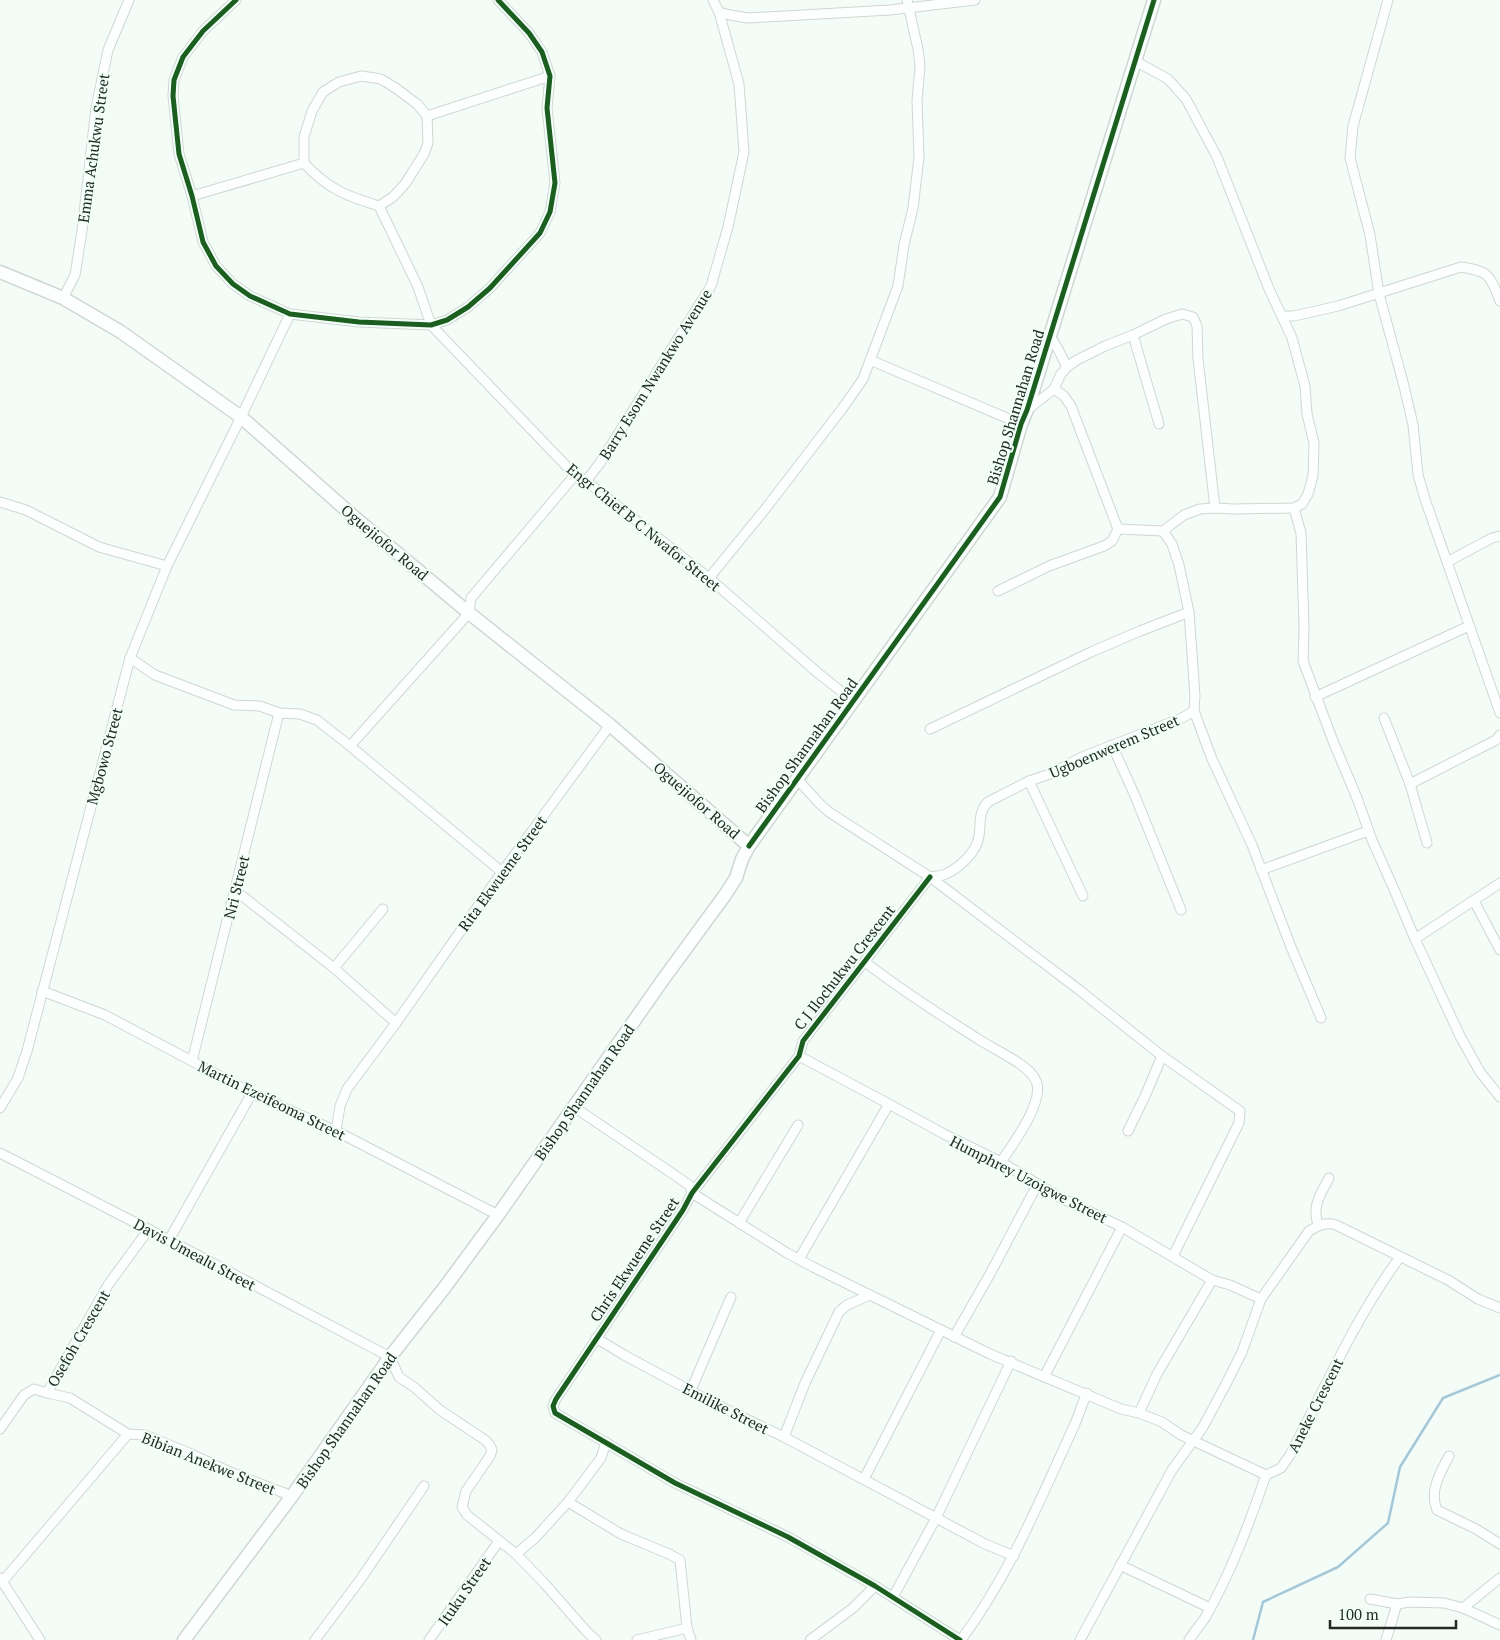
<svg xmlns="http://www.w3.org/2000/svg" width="1500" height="1640" viewBox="0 0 1500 1640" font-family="'PT Serif',serif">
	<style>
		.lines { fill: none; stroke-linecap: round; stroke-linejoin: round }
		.stream { stroke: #a5c8d9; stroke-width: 2.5 }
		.street-casing { stroke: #cfd7d3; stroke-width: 11 }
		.secondary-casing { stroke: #cfd7d3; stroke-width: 15 }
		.street { stroke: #fdfffe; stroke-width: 9 }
		.secondary { stroke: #fdfffe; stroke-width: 12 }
		.cycleway-casing { stroke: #f0fff7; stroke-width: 8 }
		.cycleway { stroke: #1b5e20; stroke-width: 5 }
		.labels { text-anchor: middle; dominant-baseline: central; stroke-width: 4; stroke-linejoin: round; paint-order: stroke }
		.street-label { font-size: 15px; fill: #212a25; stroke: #f0fff7 }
	</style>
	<rect width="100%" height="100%" fill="#f4fcf7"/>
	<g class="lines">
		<polyline class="stream" points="1253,1640 1263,1602 1338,1567 1388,1523 1400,1467 1443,1398 1500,1375"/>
		<g class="street-casing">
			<g id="street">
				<polyline points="236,0 203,31 183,57 174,80 173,96 179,154 192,196 203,242 216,266 233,284 250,296 290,314 359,322 431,325 447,320 468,307 490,288 540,233 550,212 555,183 547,108 550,76 542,52 529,33 498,0"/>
				<polyline points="1388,0 1353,126 1350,158 1370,235 1379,294 1404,386 1413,425 1418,475 1426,502 1500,713"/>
				<polyline points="719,12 730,15 748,18 890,10 975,0"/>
				<polyline points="427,116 550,76"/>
				<polyline points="304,163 304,137 312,111 323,92 339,82 361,76 381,79 397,89 417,104 427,116 428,143 424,154 405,184 393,197 379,206"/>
				<path d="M192,196L304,163C328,189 346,196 379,206L418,287L431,325L575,475L586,481L709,578L818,673L847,696L854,700"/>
				<polyline points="63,298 75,275 82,231 96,108 108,50 129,0"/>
				<path d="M1283,316H1294L1338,306L1461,267C1489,271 1490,275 1500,301"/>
				<polyline points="1133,335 1159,424"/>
				<polyline points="1050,336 1058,349 1067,367"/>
				<polyline points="870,360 1021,424"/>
				<polyline points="1027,410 1054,389 1061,374 1067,367 1077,360 1105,346 1133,335 1166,319 1182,314 1193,317 1197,326 1198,359 1215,508"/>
				<polyline points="586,481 600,463 711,286 728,227 744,152 739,84 719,12 713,0"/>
				<polyline points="0,502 26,510 99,547 167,566"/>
				<polyline points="1294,508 1301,533 1304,627 1303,661 1333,741 1357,798 1372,840 1393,887 1415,939 1460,1036 1480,1072 1500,1097"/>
				<polyline points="1118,529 1163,531 1184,515 1200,509 1215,508 1234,509 1294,508 1302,504 1308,494 1313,476 1314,443 1307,414 1305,386 1292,338 1269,289 1217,157 1186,99 1168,79 1135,61"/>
				<polyline points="1163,531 1172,544 1179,565 1189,612 1195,696 1194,711 1212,759 1252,845 1291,947 1321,1018"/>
				<polyline points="1447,562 1492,538 1500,536"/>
				<polyline points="709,578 766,508 842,409 863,379 898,286 904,245 913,208 919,157 917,101 920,66 918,49 907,0"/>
				<polyline points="998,591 1049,566 1104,546 1112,541 1118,529 1071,406 1064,396 1054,389"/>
				<polyline points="130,658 155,675 234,705 260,706 279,713 300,714 317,720 350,746 502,872"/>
				<polyline points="1315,697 1469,626"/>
				<polyline points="1384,718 1410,784 1427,843"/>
				<polyline points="930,729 1091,652 1140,631 1189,612"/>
				<polyline points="1112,745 1135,796 1181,910"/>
				<polyline points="350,746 469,613 471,598 575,475"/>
				<polyline points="797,779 820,804 829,812 930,877 1078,989 1162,1056 1240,1111 1239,1123 1173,1256"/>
				<polyline points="1029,781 1083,896"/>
				<polyline points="1410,784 1496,740 1500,735"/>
				<polyline points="1261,870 1368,831"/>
				<polyline points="930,877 803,1041 799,1056 692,1193 683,1210 556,1399 553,1406 555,1413 675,1483 788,1537 875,1586 960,1640"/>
				<path d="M930,877C935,876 941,876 946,874C960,867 977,852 979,836C981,823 978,812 988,802L1029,781L1050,774L1082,757L1182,718L1194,711"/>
				<polyline points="236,891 334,968 396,1023"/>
				<polyline points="1474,901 1500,950"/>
				<polyline points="1415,939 1500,883"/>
				<path d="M865,962C900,989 937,1013 975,1037C990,1047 1006,1054 1020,1064C1027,1069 1035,1075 1037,1084C1042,1105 1013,1144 1001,1162"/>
				<polyline points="334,968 383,909"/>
				<polyline points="42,991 105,1015 252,1093 336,1131 498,1215"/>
				<polyline points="799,1056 889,1104 944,1134 1001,1162 1061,1198 1122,1227 1212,1280 1230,1285 1261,1299"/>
				<polyline points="192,1061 279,713"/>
				<polyline points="574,1107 679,1178 690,1186 692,1193 787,1253 813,1267 990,1354 1121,1409 1139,1413 1162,1422 1181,1435 1266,1475"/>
				<polyline points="0,1108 18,1078 27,1051 130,658 167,566 241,417 290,314"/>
				<polyline points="336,1131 340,1106 347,1089 396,1023 502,872 610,725"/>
				<polyline points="1128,1131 1146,1094 1162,1056"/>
				<polyline points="0,1153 169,1240 390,1357 399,1377 414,1387 440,1410 485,1440 489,1444 492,1450 490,1456 466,1491 462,1507 467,1515 516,1554 544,1583 587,1632 596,1640"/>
				<polyline points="739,1223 798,1125"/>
				<path d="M1318,1225C1312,1204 1320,1196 1329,1178"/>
				<polyline points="169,1240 252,1093"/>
				<polyline points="799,1259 889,1104"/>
				<polyline points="954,1337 990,1274 1037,1185"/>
				<polyline points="596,1338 624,1355 717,1405 784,1437 985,1544 1014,1556"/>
				<polyline points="1044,1377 1122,1227"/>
				<polyline points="691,1390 731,1297"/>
				<polyline points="47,1393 70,1398 128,1434 145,1435 189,1453 230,1472 292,1496"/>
				<polyline points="1139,1413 1157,1374 1212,1280"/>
				<polyline points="0,1429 24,1395 34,1389 47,1393 108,1285 149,1229"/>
				<polyline points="784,1437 805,1383 839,1312 847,1305 870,1295"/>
				<path d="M1449,1456C1440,1473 1429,1491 1437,1510L1476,1529L1500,1544"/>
				<path d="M1266,1475L1281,1468L1290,1455C1325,1388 1355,1318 1400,1257"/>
				<polyline points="864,1479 941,1330"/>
				<polyline points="568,1502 621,1534 669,1554 680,1560 687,1628 691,1640"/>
				<polyline points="516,1554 535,1538 568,1502 601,1458 606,1442"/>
				<polyline points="1120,1565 1210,1608"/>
				<polyline points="0,1578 40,1640"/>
				<polyline points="3,1581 128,1434"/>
				<polyline points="893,1597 936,1518 1011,1361"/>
				<polyline points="1370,1599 1397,1604 1410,1602 1444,1603 1463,1608 1500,1625"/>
				<polyline points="1463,1608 1500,1578"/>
				<polyline points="315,1640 360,1580 424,1486"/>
				<polyline points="429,1640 499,1541"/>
				<polyline points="637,1640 687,1628"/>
				<polyline points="810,1640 853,1608 875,1586"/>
				<path d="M961,1640C1010,1574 1040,1500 1074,1426C1079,1415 1082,1404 1087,1393"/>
				<path d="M1080,1640L1172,1470L1203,1427L1226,1384L1242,1352L1261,1299L1309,1231C1319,1225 1325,1222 1336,1225L1448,1280L1478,1299L1500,1308"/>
				<path d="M1189,1640C1194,1632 1200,1625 1205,1618C1231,1573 1249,1524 1266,1475"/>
				<polyline points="1386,1640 1397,1604"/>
			</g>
		</g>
		<g class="secondary-casing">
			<g id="secondary">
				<polyline points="0,272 63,298 121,332 241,417 353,516 469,613 610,725 749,846"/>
				<polyline points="184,1640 292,1496 390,1357 445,1287 498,1215 662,981 725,895 736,878 742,859 749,846 1000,497 1021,424 1027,410 1154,0"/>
			</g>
		</g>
		<use href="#street" class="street"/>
		<use href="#secondary" class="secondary"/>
		<g class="cycleway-casing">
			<g id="cycleway">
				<polyline points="236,0 203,31 183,57 174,80 173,96 179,154 192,196 203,242 216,266 233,284 250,296 290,314 359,322 431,325 447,320 468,307 490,288 540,233 550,212 555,183 547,108 550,76 542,52 529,33 498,0"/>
				<polyline points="749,846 1000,497 1021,424 1027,410 1154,0"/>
				<polyline points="930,877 803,1041 799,1056 692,1193 683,1210 556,1399 553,1406 555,1413 675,1483 788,1537 875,1586 960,1640"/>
			</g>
		</g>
		<use href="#cycleway" class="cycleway"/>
	</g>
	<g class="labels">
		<g class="street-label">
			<text transform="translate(93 148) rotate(-82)">Emma Achukwu Street</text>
			<text transform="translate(655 374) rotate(-58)">Barry Esom Nwankwo Avenue</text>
			<text transform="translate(1015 407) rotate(-73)">Bishop Shannahan Road</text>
			<text transform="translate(644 527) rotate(39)">Engr Chief B C Nwafor Street</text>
			<text transform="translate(385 542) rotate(40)">Oguejiofor Road</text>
			<text transform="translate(806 745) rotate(-54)">Bishop Shannahan Road</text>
			<text transform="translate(1114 746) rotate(-23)">Ugboenwerem Street</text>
			<text transform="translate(104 756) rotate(-75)">Mgbowo Street</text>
			<text transform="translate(697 800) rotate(41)">Oguejiofor Road</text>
			<text transform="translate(502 873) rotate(-54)">Rita Ekwueme Street</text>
			<text transform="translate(236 887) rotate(-76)">Nri Street</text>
			<text transform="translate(844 967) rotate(-52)">C J Ilochukwu Crescent</text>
			<text transform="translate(584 1092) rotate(-55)">Bishop Shannahan Road</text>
			<text transform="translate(272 1100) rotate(26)">Martin Ezeifeoma Street</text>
			<text transform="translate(1029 1179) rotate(27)">Humphrey Uzoigwe Street</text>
			<text transform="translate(195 1254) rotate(28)">Davis Umealu Street</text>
			<text transform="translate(634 1259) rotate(-56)">Chris Ekwueme Street</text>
			<text transform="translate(78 1338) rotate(-60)">Osefoh Crescent</text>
			<text transform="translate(1315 1405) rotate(-63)">Aneke Crescent</text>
			<text transform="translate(726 1408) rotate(27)">Emilike Street</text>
			<text transform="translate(346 1420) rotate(-55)">Bishop Shannahan Road</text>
			<text transform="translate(209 1463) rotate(22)">Bibian Anekwe Street</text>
			<text transform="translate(464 1591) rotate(-55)">Ituku Street</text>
		</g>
	</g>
	<path d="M1330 1620v8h126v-8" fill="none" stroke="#212a25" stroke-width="2.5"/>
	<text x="1338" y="1620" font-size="15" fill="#212a25" stroke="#f0fff7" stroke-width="4" paint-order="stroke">100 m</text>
</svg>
